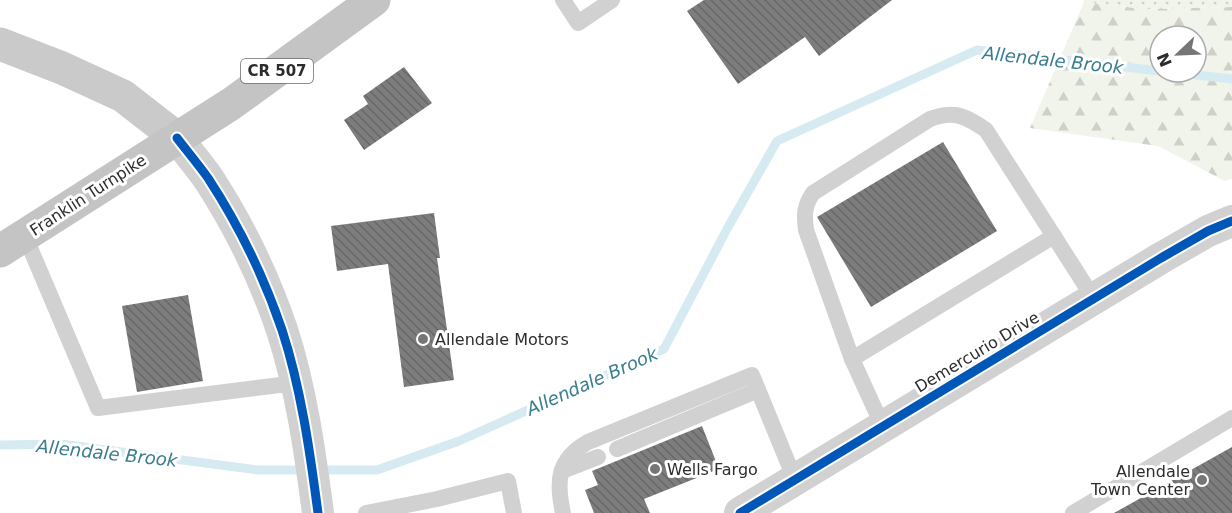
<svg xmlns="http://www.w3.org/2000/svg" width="1232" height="513" viewBox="0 0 1232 513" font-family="'DejaVu Sans',sans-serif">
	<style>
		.forest { fill: url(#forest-firs); fill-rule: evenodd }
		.park { fill: url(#park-dots) }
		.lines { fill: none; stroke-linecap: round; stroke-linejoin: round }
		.stream { stroke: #d6ebf1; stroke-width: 9 }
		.building { fill: url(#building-back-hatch) }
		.service { stroke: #d1d1d1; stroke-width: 16 }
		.minor { stroke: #d1d1d1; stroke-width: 32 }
		.secondary { stroke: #cacaca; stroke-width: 33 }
		.primary { stroke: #c4c4c4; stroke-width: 33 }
		.cycleway-casing { stroke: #fff; stroke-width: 13 }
		.cycleway { stroke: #0057b8; stroke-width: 9 }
		.poi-dot { fill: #767676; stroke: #fff; stroke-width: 2 }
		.labels { text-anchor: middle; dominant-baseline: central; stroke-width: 6; stroke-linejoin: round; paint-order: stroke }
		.shield { fill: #fff; stroke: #6b6b6b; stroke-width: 1.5 }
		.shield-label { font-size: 15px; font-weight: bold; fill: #2c2c2c }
		.street-label { font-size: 16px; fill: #2c2c2c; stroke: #fff }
		.poi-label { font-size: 16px; fill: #2c2c2c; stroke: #fff; text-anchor: start }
		.water-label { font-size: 18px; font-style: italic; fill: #397d90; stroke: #fff }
	</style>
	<defs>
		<pattern id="forest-firs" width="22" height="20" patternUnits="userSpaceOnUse" patternTransform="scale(1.5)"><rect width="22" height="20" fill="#f1f4ea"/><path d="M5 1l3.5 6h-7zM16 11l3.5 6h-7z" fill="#cfd1c9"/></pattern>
		<pattern id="park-dots" width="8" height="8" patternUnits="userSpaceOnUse" patternTransform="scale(1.5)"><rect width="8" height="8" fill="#f1f4ea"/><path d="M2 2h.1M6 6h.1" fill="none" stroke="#cfd1c9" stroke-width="1.8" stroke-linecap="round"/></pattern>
		<pattern id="building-back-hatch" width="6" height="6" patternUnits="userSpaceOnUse" patternTransform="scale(1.5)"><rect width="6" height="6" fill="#7d7d7d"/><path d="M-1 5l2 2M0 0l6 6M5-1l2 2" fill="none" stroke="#676767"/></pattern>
	</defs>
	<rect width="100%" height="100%" fill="#fff"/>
	<path class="forest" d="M1084,2L1145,9L1232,7V179L1225,181L1158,146L1030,128ZM1160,36H1196V72H1160Z"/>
	<polygon class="park" points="1084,0 1232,0 1232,7 1145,9 1084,2"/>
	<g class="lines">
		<g class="stream">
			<polyline points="1170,72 1232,79"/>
			<polyline points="0,445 61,444 258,470 377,470 459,441 664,349 727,229 777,141 977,50 1160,71"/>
		</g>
	</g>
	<g class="building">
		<polygon points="704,0 892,0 819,56 805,37 738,84 687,11"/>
		<polygon points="404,67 432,103 364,150 344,120 368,104 363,96"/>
		<polygon points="943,142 997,231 871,307 817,217"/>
		<polygon points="434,213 440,258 437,258 454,380 404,387 388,264 337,271 331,226"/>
		<polygon points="188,295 203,381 137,392 122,306"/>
		<polygon points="702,426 719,469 644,499 650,513 594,513 585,490 598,485 592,471"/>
		<polygon points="1232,447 1232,513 1114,513"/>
	</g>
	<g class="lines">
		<g class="service">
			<polyline points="563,0 578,23 612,0"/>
			<polyline points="25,236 98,408 296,383"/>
			<polyline points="852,359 1054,236"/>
			<path d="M883,427L852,359L806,230C804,215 804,206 813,193L930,119C954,110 966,116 986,130L1094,299"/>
			<polyline points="617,449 758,390"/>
			<polyline points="562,471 598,457"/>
			<polyline points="366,513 437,499 508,481 514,513"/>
			<path d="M563,513C556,481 557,460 588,442L752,375L795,480"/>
			<polyline points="1073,513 1232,418"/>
		</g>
		<g class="minor">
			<path d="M177,138C187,151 198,164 208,178C238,224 264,277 282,330C301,388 310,452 318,513"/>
			<polyline points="740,513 1161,258 1208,231 1232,221"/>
		</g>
		<polyline class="secondary" points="0,44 62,68 123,96 177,138"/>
		<polyline class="primary" points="0,251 231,104 374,0"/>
		<g class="cycleway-casing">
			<g id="cycleway">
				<path d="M177,138C187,151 198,164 208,178C238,224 264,277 282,330C301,388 310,452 318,513"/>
				<polyline points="740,513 1161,258 1208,231 1232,221"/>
			</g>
		</g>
		<use href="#cycleway" class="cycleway"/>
	</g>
	<g class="poi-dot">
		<circle cx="423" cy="339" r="6"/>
		<circle cx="655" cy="469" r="6"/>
		<circle cx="1202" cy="480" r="6"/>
	</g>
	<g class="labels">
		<rect class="shield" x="241" y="59" width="72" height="24" rx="4.5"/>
		<g class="shield-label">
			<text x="277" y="71">CR 507</text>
		</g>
		<g class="street-label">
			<text transform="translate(88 195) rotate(-33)">Franklin Turnpike</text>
			<text transform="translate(977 352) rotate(-31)">Demercurio Drive</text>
		</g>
		<g class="poi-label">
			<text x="435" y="339">Allendale Motors</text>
			<text x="667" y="469">Wells Fargo</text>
			<text x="1190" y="471" text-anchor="end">Allendale<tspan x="1190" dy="18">Town Center</tspan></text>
		</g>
		<g class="water-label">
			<text transform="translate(1053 60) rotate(6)">Allendale Brook</text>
			<text transform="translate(592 381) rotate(-24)">Allendale Brook</text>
			<text transform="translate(107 453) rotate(6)">Allendale Brook</text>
		</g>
	</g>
	<g transform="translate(1178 54) rotate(247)"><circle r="28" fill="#ffffff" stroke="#ababab" stroke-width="1.5"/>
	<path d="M0-4.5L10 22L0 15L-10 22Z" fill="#767676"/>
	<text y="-9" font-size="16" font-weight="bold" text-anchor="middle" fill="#2c2c2c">N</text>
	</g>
</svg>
